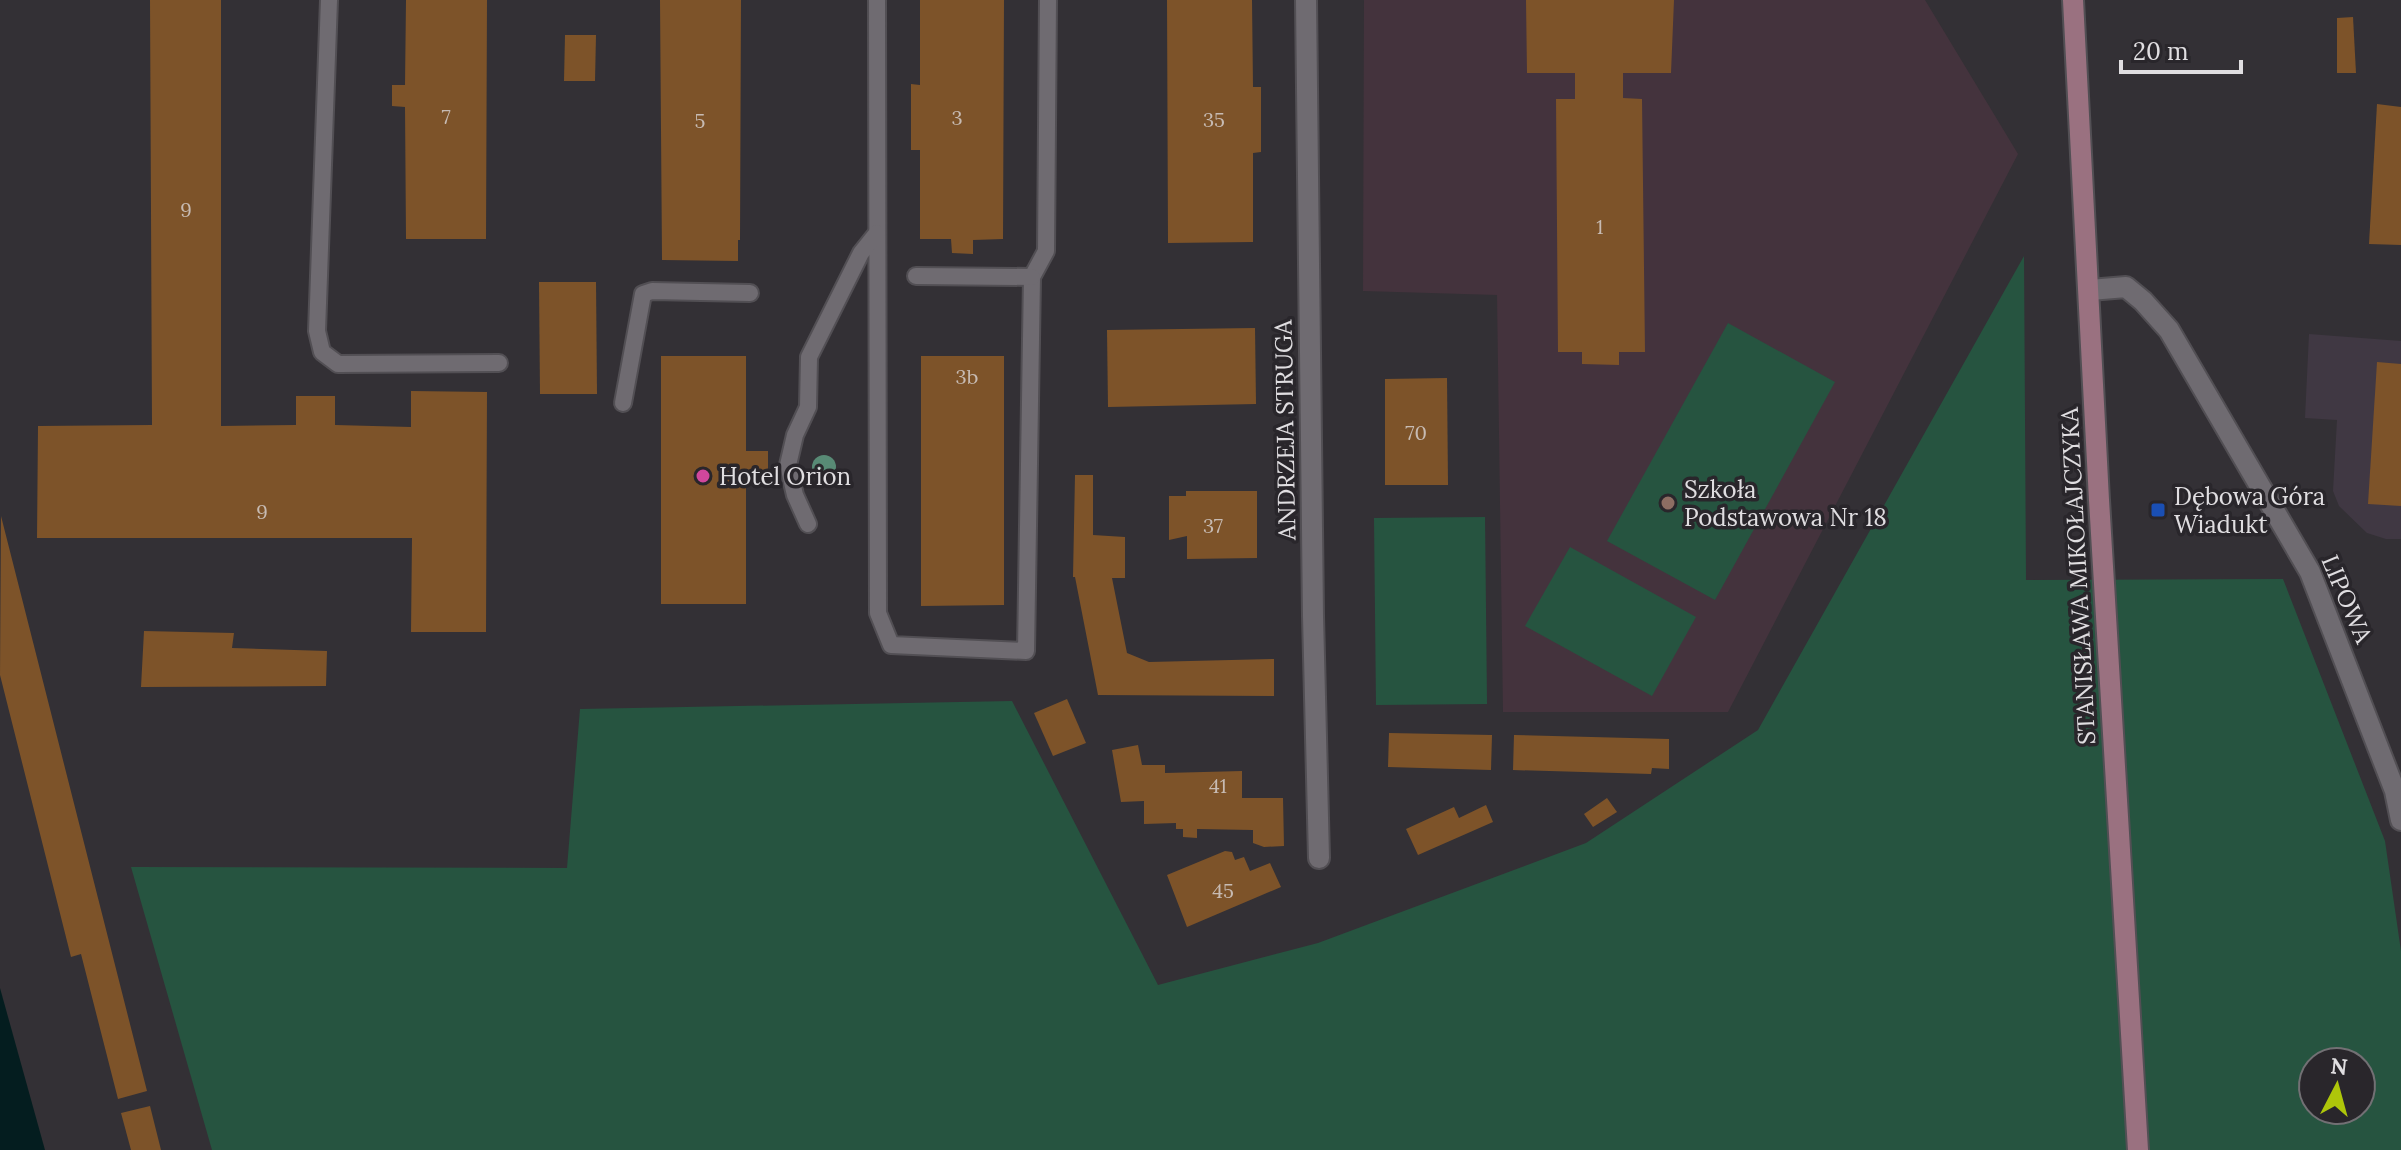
<svg xmlns="http://www.w3.org/2000/svg" width="2401" height="1150" viewBox="0 0 2401 1150" font-family="Lora,serif">
	<style>
		.built { fill: #403843 }
		.education { fill: #44333d }
		.green { fill: #265440; fill-rule: evenodd }
		.water { fill: #041d1f }
		.building { fill: #7d5329 }
		.lines { fill: none; stroke-linecap: round; stroke-linejoin: round }
		.lane-casing { stroke: #524f54; stroke-width: 20 }
		.street-casing { stroke: #524f54; stroke-width: 24 }
		.secondary-casing { stroke: #524f54; stroke-width: 24 }
		.lane { stroke: #6f6b71; stroke-width: 16 }
		.street { stroke: #6f6b71; stroke-width: 20 }
		.secondary { stroke: #9a7180; stroke-width: 20 }
		.tree { fill: #588a75 }
		.hotel-dot { fill: #d1479c; stroke: #29262b; stroke-width: 3 }
		.education-dot { fill: #8d6e63; stroke: #29262b; stroke-width: 3 }
		.transit-dot { fill: #1a4fb4; stroke: #29262b; stroke-width: 3 }
		.labels { text-anchor: middle; dominant-baseline: central; stroke-width: 7; stroke-linejoin: round; paint-order: stroke }
		.number-label { font-size: 20px; fill: #c7bbb3 }
		.street-label { font-size: 24px; fill: #e0dee1; stroke: #29262b }
		.poi-label { font-size: 24px; fill: #e0dee1; stroke: #29262b; text-anchor: start }
	</style>
	<rect width="100%" height="100%" fill="#333035"/>
	<polygon class="built" points="2309,334 2401,341 2401,539 2386,539 2367,533 2339,506 2333,491 2337,420 2305,418"/>
	<polygon class="education" points="1364,0 1925,0 2018,154 1728,712 1503,712 1497,295 1363,291"/>
	<g class="green">
		<path d="M2024,256L2026,580L2283,579L2385,841L2401,951V1150H212L131,867L567,868L580,709L1012,701L1158,985L1318,943L1586,843L1758,730ZM2313,1062H2361V1110H2313Z"/>
		<polygon points="1728,323 1835,382 1715,600 1607,541"/>
		<polygon points="1485,517 1487,704 1376,705 1374,518"/>
		<polygon points="1570,547 1696,617 1652,696 1525,626"/>
	</g>
	<polygon class="water" points="0,988 45,1150 0,1150"/>
	<g class="building">
		<polygon points="150,0 221,0 221,426 296,425 296,396 335,396 335,425 411,427 411,391 487,392 486,632 411,632 412,538 37,538 38,426 152,425"/>
		<polygon points="406,0 487,0 486,239 406,239 405,107 392,106 392,85 405,85"/>
		<polygon points="660,0 741,0 740,240 738,240 738,261 662,260"/>
		<polygon points="920,0 1004,0 1003,239 973,240 973,254 952,253 951,239 920,239 920,150 911,150 911,84 920,85"/>
		<polygon points="1167,0 1252,0 1253,87 1261,87 1261,152 1253,153 1253,242 1168,243"/>
		<polygon points="1526,0 1674,0 1671,73 1623,73 1623,98 1642,99 1645,352 1619,352 1619,365 1582,364 1582,352 1558,352 1556,99 1575,99 1575,73 1527,73"/>
		<polygon points="2353,17 2356,73 2337,73 2337,18"/>
		<polygon points="565,35 596,35 595,81 564,81"/>
		<polygon points="2377,104 2401,107 2401,245 2369,244"/>
		<polygon points="539,282 596,282 597,394 540,394"/>
		<polygon points="1255,328 1256,404 1108,407 1107,330"/>
		<polygon points="661,356 746,356 746,451 768,451 768,483 746,483 746,604 661,604"/>
		<polygon points="921,356 1004,356 1004,605 921,606"/>
		<polygon points="2377,362 2401,364 2401,506 2368,504"/>
		<polygon points="1447,378 1448,485 1385,485 1385,379"/>
		<polygon points="1075,475 1093,475 1093,535 1125,537 1125,578 1112,578 1127,653 1149,662 1274,659 1274,696 1098,695 1075,577 1073,577"/>
		<polygon points="1186,491 1257,491 1257,558 1187,559 1187,536 1169,540 1169,496 1186,496"/>
		<polygon points="1,516 147,1091 118,1099 81,954 71,957 0,675"/>
		<polygon points="144,631 234,633 232,648 327,651 326,686 141,687"/>
		<polygon points="1067,699 1086,743 1053,756 1034,713"/>
		<polygon points="1389,733 1492,735 1491,770 1388,767"/>
		<polygon points="1514,735 1669,739 1669,769 1652,768 1651,774 1513,770"/>
		<polygon points="1138,745 1142,765 1165,765 1165,773 1242,771 1242,798 1283,798 1284,846 1264,847 1253,843 1253,830 1197,829 1197,838 1183,837 1183,829 1176,829 1176,823 1144,824 1144,801 1121,802 1112,750"/>
		<polygon points="1607,798 1617,812 1593,827 1584,814"/>
		<polygon points="1486,805 1493,822 1418,855 1406,829 1454,807 1459,818"/>
		<polygon points="1225,851 1232,852 1235,860 1244,857 1250,871 1270,863 1281,887 1187,927 1167,875"/>
		<polygon points="150,1106 161,1150 131,1150 121,1113"/>
	</g>
	<g class="lines">
		<g class="lane-casing">
			<g id="lane">
				<polyline points="329,0 317,331 322,352 338,364 499,363"/>
				<polyline points="877,0 878,613 891,645 1026,651 1032,277 1046,251 1048,0"/>
				<polyline points="916,276 1032,277"/>
				<polyline points="623,403 643,294 652,291 750,293"/>
				<polyline points="808,524 795,495 788,465 795,435 808,407 809,357 861,253 877,233"/>
			</g>
		</g>
		<g class="street-casing">
			<g id="street">
				<polyline points="1306,0 1313,616 1319,858"/>
				<polyline points="2090,290 2126,287 2143,301 2169,330 2310,572 2395,791 2401,820"/>
			</g>
		</g>
		<g class="secondary-casing">
			<polyline id="secondary" points="2073,0 2099,500 2138,1150"/>
		</g>
		<use href="#lane" class="lane"/>
		<use href="#street" class="street"/>
		<use href="#secondary" class="secondary"/>
	</g>
	<circle class="tree" cx="824" cy="467" r="12"/>
	<circle class="hotel-dot" cx="703" cy="476" r="8"/>
	<circle class="education-dot" cx="1668" cy="503" r="8"/>
	<rect class="transit-dot" x="2150" y="502" width="16" height="16" rx="4"/>
	<g class="labels">
		<g class="number-label">
			<text x="446" y="116">7</text>
			<text x="957" y="117">3</text>
			<text x="1214" y="119">35</text>
			<text x="700" y="120">5</text>
			<text x="186" y="209">9</text>
			<text x="1600" y="226">1</text>
			<text x="967" y="376">3b</text>
			<text x="1416" y="432">70</text>
			<text x="262" y="511">9</text>
			<text x="1213" y="525">37</text>
			<text x="1218" y="785">41</text>
			<text x="1223" y="890">45</text>
		</g>
		<g class="street-label">
			<text transform="translate(1285 430) rotate(-91)">ANDRZEJA STRUGA</text>
			<text transform="translate(2078 576) rotate(-93)">STANISŁAWA MIKOŁAJCZYKA</text>
			<text transform="translate(2347 599) rotate(67)">LIPOWA</text>
		</g>
		<g class="poi-label">
			<text x="719" y="476">Hotel Orion</text>
			<text x="1684" y="489">Szkoła<tspan x="1684" dy="28">Podstawowa Nr 18</tspan></text>
			<text x="2174" y="496">Dębowa Góra<tspan x="2174" dy="28">Wiadukt</tspan></text>
		</g>
	</g>
	<g transform="translate(2337 1086) rotate(6)"><circle r="38" fill="#29262b" stroke="#727074" stroke-width="2"/>
	<path d="M0-6L14 30L0 20L-14 30Z" fill="#aec60a"/>
	<text y="-12" font-size="22" font-weight="bold" text-anchor="middle" fill="#e0dee1">N</text>
	</g>
	<path d="M2121 60v12h120v-12" fill="none" stroke="#e0dee1" stroke-width="4"/>
	<text x="2133" y="60" font-size="24" fill="#e0dee1" stroke="#29262b" stroke-width="6" paint-order="stroke">20 m</text>
</svg>
